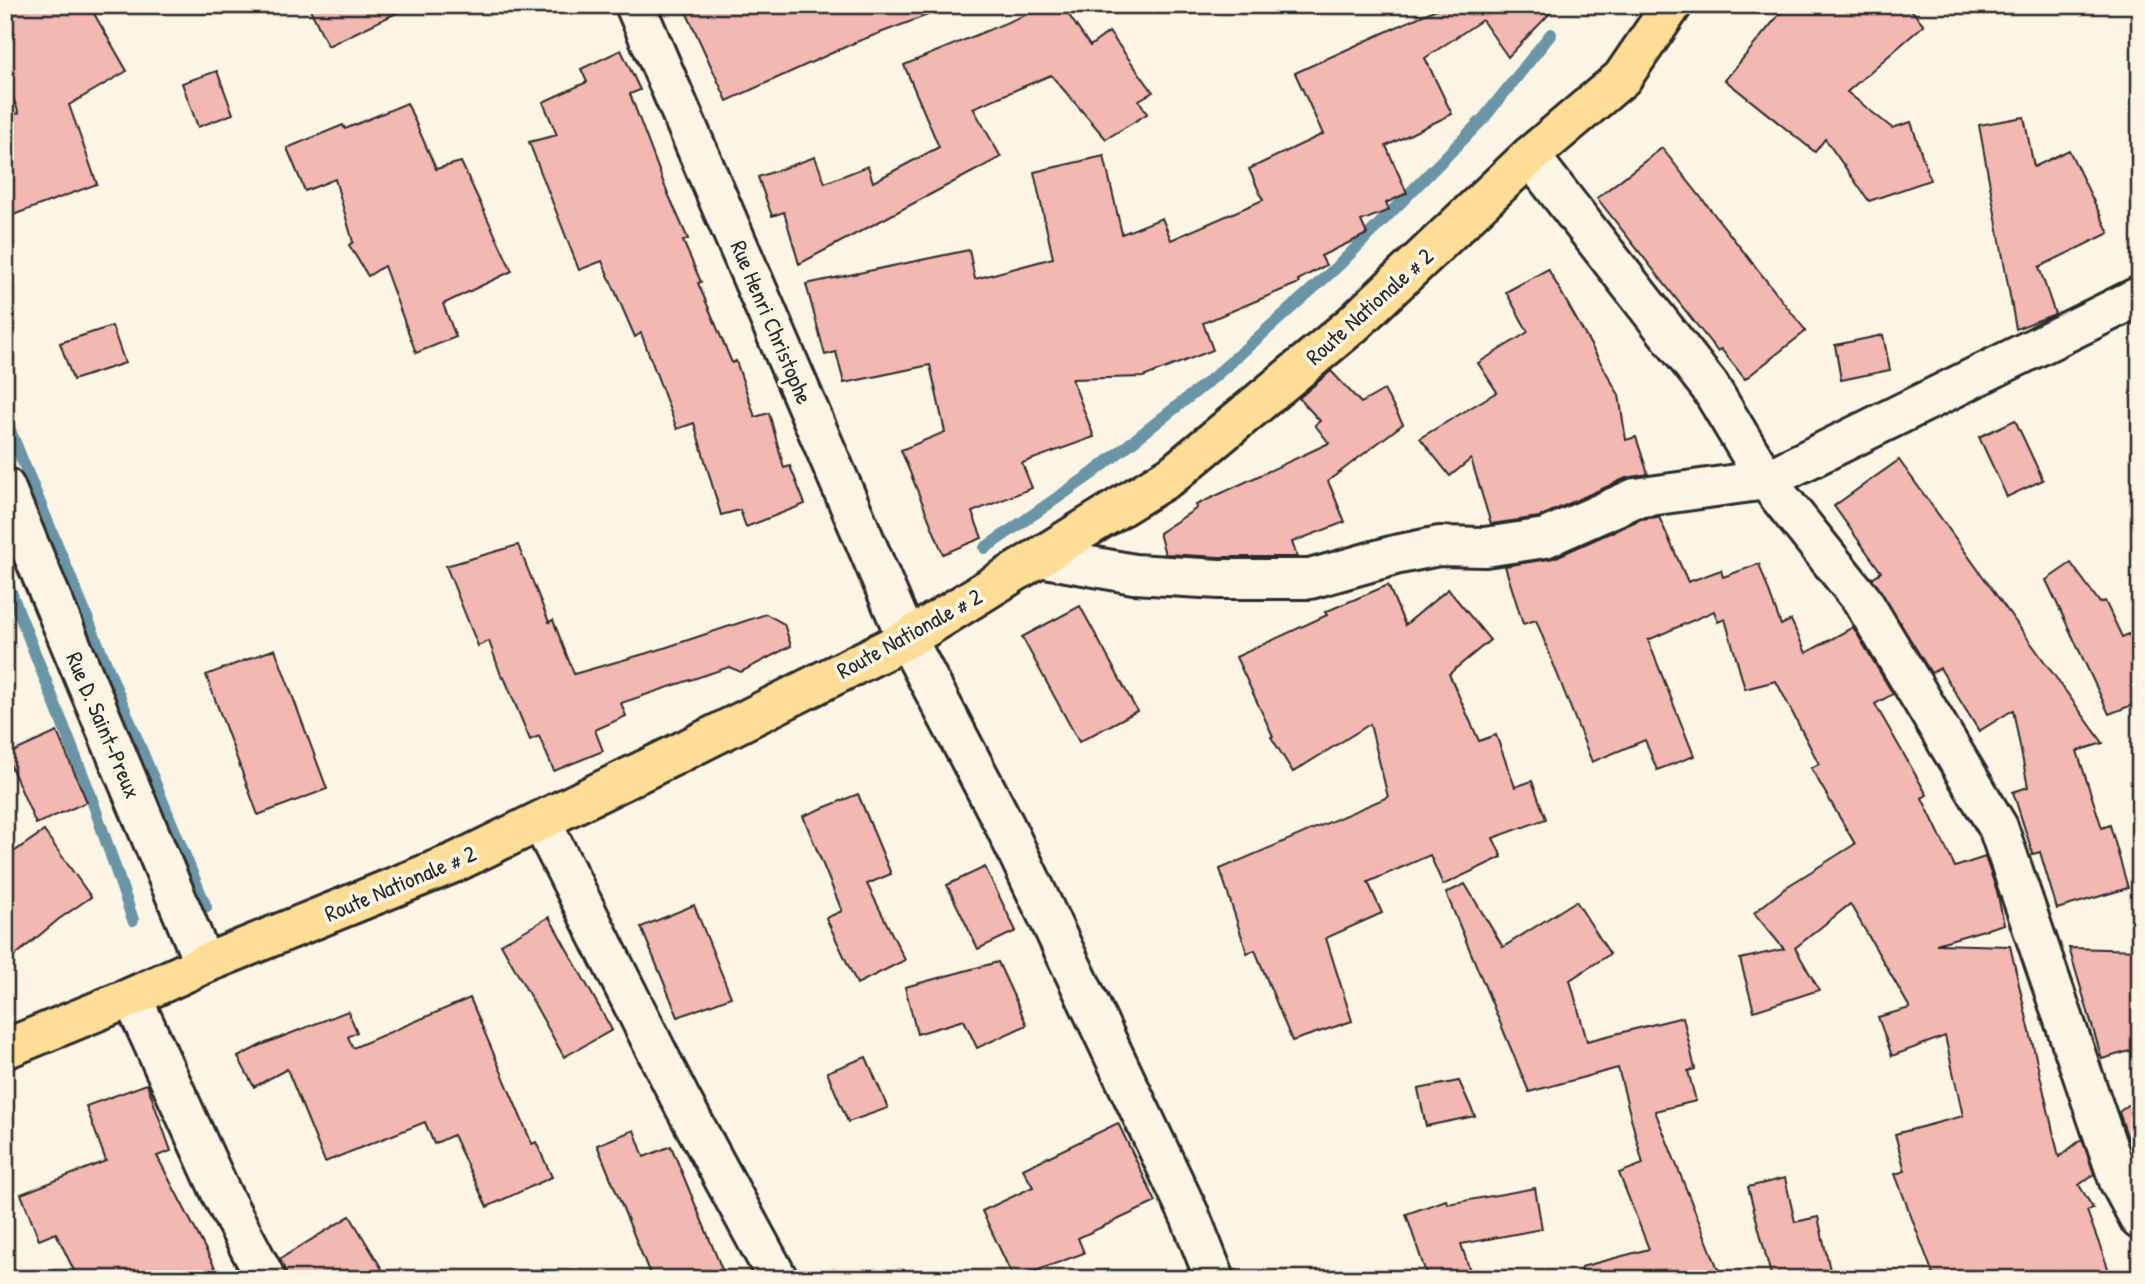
<svg xmlns="http://www.w3.org/2000/svg" width="2145" height="1284" viewBox="0 0 2145 1284" font-family="'Patrick Hand',sans-serif">
	<style>
		.lines { fill: none; stroke-linecap: round; stroke-linejoin: round }
		.stream { stroke: #6b95a6; stroke-width: 12 }
		.building { fill: #f4b8b3; stroke: #2b2b2b; stroke-width: 2 }
		.minor-casing { stroke: #2b2b2b; stroke-width: 44 }
		.primary-casing { stroke: #2b2b2b; stroke-width: 44 }
		.minor { stroke: #fcf5e5; stroke-width: 38 }
		.primary { stroke: #fedd96; stroke-width: 38 }
		.labels { text-anchor: middle; dominant-baseline: central; stroke-width: 7; stroke-linejoin: round; paint-order: stroke }
		.street-label { font-size: 23px; fill: #2b2b2b; stroke: #fcf5e5 }
	</style>
	<rect width="100%" height="100%" fill="#fcf5e5"/>
	<filter id="ink" filterUnits="userSpaceOnUse"><feTurbulence type="fractalNoise" baseFrequency=".0143" numOctaves="2"/><feDisplacementMap in="SourceGraphic" scale="14" xChannelSelector="R" yChannelSelector="G"/><feConvolveMatrix kernelMatrix="1 2 1 2 8 2 1 2 1" color-interpolation-filters="sRGB"/></filter>
	<g filter="url(#ink)">
		<g class="lines">
			<g class="stream">
				<polyline points="5,418 206,907"/>
				<polyline points="985,548 1093,473 1214,377 1338,266 1484,118 1551,34"/>
				<polyline points="5,577 89,791 133,920"/>
			</g>
		</g>
		<g class="building">
			<polygon points="5,5 89,5 127,71 69,105 97,184 5,218 5,118 19,113 5,78"/>
			<polygon points="308,5 413,5 328,46"/>
			<polygon points="683,5 943,5 944,9 856,42 727,101"/>
			<polygon points="1049,5 1062,5 1090,46 1109,32 1153,92 1139,100 1147,114 1106,139 1051,75 973,108 1001,157 799,264 784,212 772,216 758,177 815,157 825,183 868,166 873,182 939,147 904,65"/>
			<polygon points="1445,5 1558,5 1508,57 1482,20 1425,58 1452,114 1386,146 1407,193 1386,203 1389,210 1361,221 1367,234 1321,256 1326,265 1298,280 1299,283 1203,323 1213,350 1143,377 1072,379 1094,437 1022,463 1032,488 972,512 982,538 943,554 901,450 945,432 930,365 844,383 836,352 825,355 806,284 969,250 975,279 1053,258 1034,172 1104,156 1122,234 1162,218 1171,240 1263,200 1249,169 1323,134 1295,73"/>
			<polygon points="1787,5 1907,5 1924,25 1847,92 1892,128 1911,122 1930,180 1869,201 1825,139 1815,152 1725,80"/>
			<polygon points="621,50 640,90 630,94 666,189 688,239 683,241 701,282 698,283 732,363 736,361 755,417 769,413 784,468 790,466 805,504 746,527 740,510 721,515 694,423 677,429 641,333 635,337 602,261 579,270 529,142 557,135 543,102 587,82 581,69"/>
			<polygon points="217,71 233,114 198,127 182,83"/>
			<polygon points="407,103 436,169 461,162 512,271 443,304 456,337 416,353 384,266 368,276 349,245 353,242 335,179 305,191 287,148 343,125 345,129"/>
			<polygon points="2024,117 2034,167 2069,150 2109,233 2039,267 2055,314 2016,329 1979,125"/>
			<polygon points="1662,148 1806,331 1745,379 1721,349 1718,352 1597,198"/>
			<polygon points="1548,269 1619,395 1626,440 1636,437 1648,474 1626,478 1539,517 1491,524 1471,459 1450,476 1420,438 1497,392 1478,363 1528,332 1506,292"/>
			<polygon points="112,326 125,363 73,380 60,343"/>
			<polygon points="1883,335 1890,370 1841,380 1835,345"/>
			<polygon points="1331,371 1361,403 1384,390 1403,424 1328,481 1345,522 1292,542 1297,557 1220,557 1165,554 1159,533 1197,508 1196,505 1329,443 1315,425 1320,421 1299,398"/>
			<polygon points="2015,420 2043,480 2007,497 1979,437"/>
			<polygon points="1899,460 2103,743 2077,751 2102,828 2110,825 2128,888 2057,909 2040,852 2033,854 2013,792 2028,787 2013,710 1979,731 1940,668 1931,673 1872,578 1881,572 1834,506"/>
			<polygon points="1659,517 1688,582 1721,570 1723,577 1759,564 1781,625 1791,620 1806,653 1853,627 1893,694 1875,704 1927,795 1922,798 1955,867 1985,857 1997,891 2004,924 1936,944 2010,946 2059,1157 2082,1139 2094,1174 2079,1185 2093,1208 2087,1211 2112,1279 1935,1279 1895,1174 1905,1171 1895,1134 1963,1116 1945,1036 1892,1056 1878,1017 1910,1008 1850,904 1795,948 1819,990 1754,1011 1740,959 1784,949 1754,913 1788,886 1855,844 1811,768 1819,764 1776,681 1745,689 1725,619 1718,622 1714,611 1648,640 1694,756 1657,770 1645,740 1592,762 1536,620 1523,624 1505,566 1554,558 1641,519"/>
			<polygon points="518,545 549,622 553,620 574,674 658,650 766,614 784,624 791,646 741,672 729,667 621,703 626,716 595,730 603,751 554,771 539,736 530,740 504,677 502,678 489,641 478,646 446,566"/>
			<polygon points="2071,563 2100,603 2105,601 2122,637 2129,634 2140,659 2140,702 2109,714 2046,580"/>
			<polygon points="1388,585 1405,625 1448,589 1490,640 1449,674 1479,741 1496,735 1515,787 1532,781 1546,819 1493,838 1502,857 1443,885 1430,855 1368,882 1382,913 1326,938 1352,1021 1292,1041 1255,950 1247,953 1220,869 1388,797 1370,724 1293,772 1271,737 1273,736 1236,657 1327,615 1325,612"/>
			<polygon points="1080,606 1137,711 1079,742 1022,637"/>
			<polygon points="275,649 327,789 258,815 206,675"/>
			<polygon points="57,732 87,802 36,824 6,755"/>
			<polygon points="858,794 891,874 867,884 905,960 857,984 826,918 842,911 803,816"/>
			<polygon points="44,831 91,897 59,919 5,964 5,858"/>
			<polygon points="985,867 1016,931 978,949 947,885"/>
			<polygon points="1465,884 1503,947 1576,901 1610,954 1570,980 1587,1041 1683,1017 1695,1069 1688,1071 1696,1101 1655,1111 1722,1279 1583,1279 1581,1267 1649,1249 1619,1173 1643,1164 1618,1068 1529,1092 1446,893"/>
			<polygon points="694,905 731,997 678,1017 641,927"/>
			<polygon points="549,917 612,1030 564,1057 501,944"/>
			<polygon points="2069,948 2140,950 2140,1048 2102,1059"/>
			<polygon points="998,962 1027,1025 977,1048 964,1020 917,1034 905,987"/>
			<polygon points="470,998 532,1144 536,1142 552,1177 487,1207 453,1135 434,1144 425,1122 325,1162 287,1069 254,1087 238,1057 261,1045 348,1011 357,1032 348,1037 353,1048"/>
			<polygon points="866,1057 888,1108 848,1122 827,1072"/>
			<polygon points="1459,1081 1475,1116 1426,1126 1418,1089"/>
			<polygon points="147,1084 171,1151 157,1156 221,1279 78,1279 56,1233 39,1240 21,1194 106,1161 86,1106"/>
			<polygon points="2140,1096 2140,1141 2131,1147 2119,1112"/>
			<polygon points="1118,1123 1156,1202 1078,1238 1084,1253 1014,1279 982,1211 1033,1187 1023,1169"/>
			<polygon points="634,1130 644,1157 671,1146 726,1279 652,1279 597,1145"/>
			<polygon points="1785,1178 1795,1222 1818,1217 1832,1279 1772,1279 1748,1187"/>
			<polygon points="1535,1188 1542,1229 1461,1244 1470,1271 1447,1279 1428,1279 1406,1214 1446,1200 1448,1204"/>
			<polygon points="350,1216 388,1279 288,1279 280,1259"/>
		</g>
		<g class="lines">
			<g class="minor-casing">
				<g id="minor">
					<polyline points="635,5 907,639 1004,824 1190,1216 1215,1279"/>
					<polyline points="1530,156 1710,387 1766,480 1862,600 1998,827 2119,1181 2140,1220"/>
					<polyline points="5,487 204,964"/>
					<polyline points="1040,557 1134,574 1219,579 1310,579 1395,555 1439,546 1485,547 1545,538 1635,498 1766,480 2140,296"/>
					<polyline points="541,821 680,1098 778,1279"/>
					<polyline points="132,997 222,1195 266,1279"/>
				</g>
			</g>
			<g class="primary-casing">
				<polyline id="primary" points="5,1049 132,997 204,964 456,862 673,756 907,639 1172,475 1352,325 1530,156 1622,78 1672,5"/>
			</g>
			<use href="#minor" class="minor"/>
			<use href="#primary" class="primary"/>
		</g>
	</g>
	<g class="labels">
		<g class="street-label">
			<text transform="translate(1369 306) rotate(-42)">Route Nationale # 2</text>
			<text transform="translate(772 322) rotate(67)">Rue Henri Christophe</text>
			<text transform="translate(909 633) rotate(-29)">Route Nationale # 2</text>
			<text transform="translate(104 725) rotate(67)">Rue D. Saint-Preux</text>
			<text transform="translate(400 883) rotate(-23)">Route Nationale # 2</text>
		</g>
	</g>
	<rect width="2145" height="1284" fill="none" stroke="#fcf5e5" stroke-width="28"/>
	<rect x="14" y="14" width="2117" height="1256" fill="none" stroke="#2b2b2b" stroke-width="2.5" filter="url(#ink)"/>
</svg>
